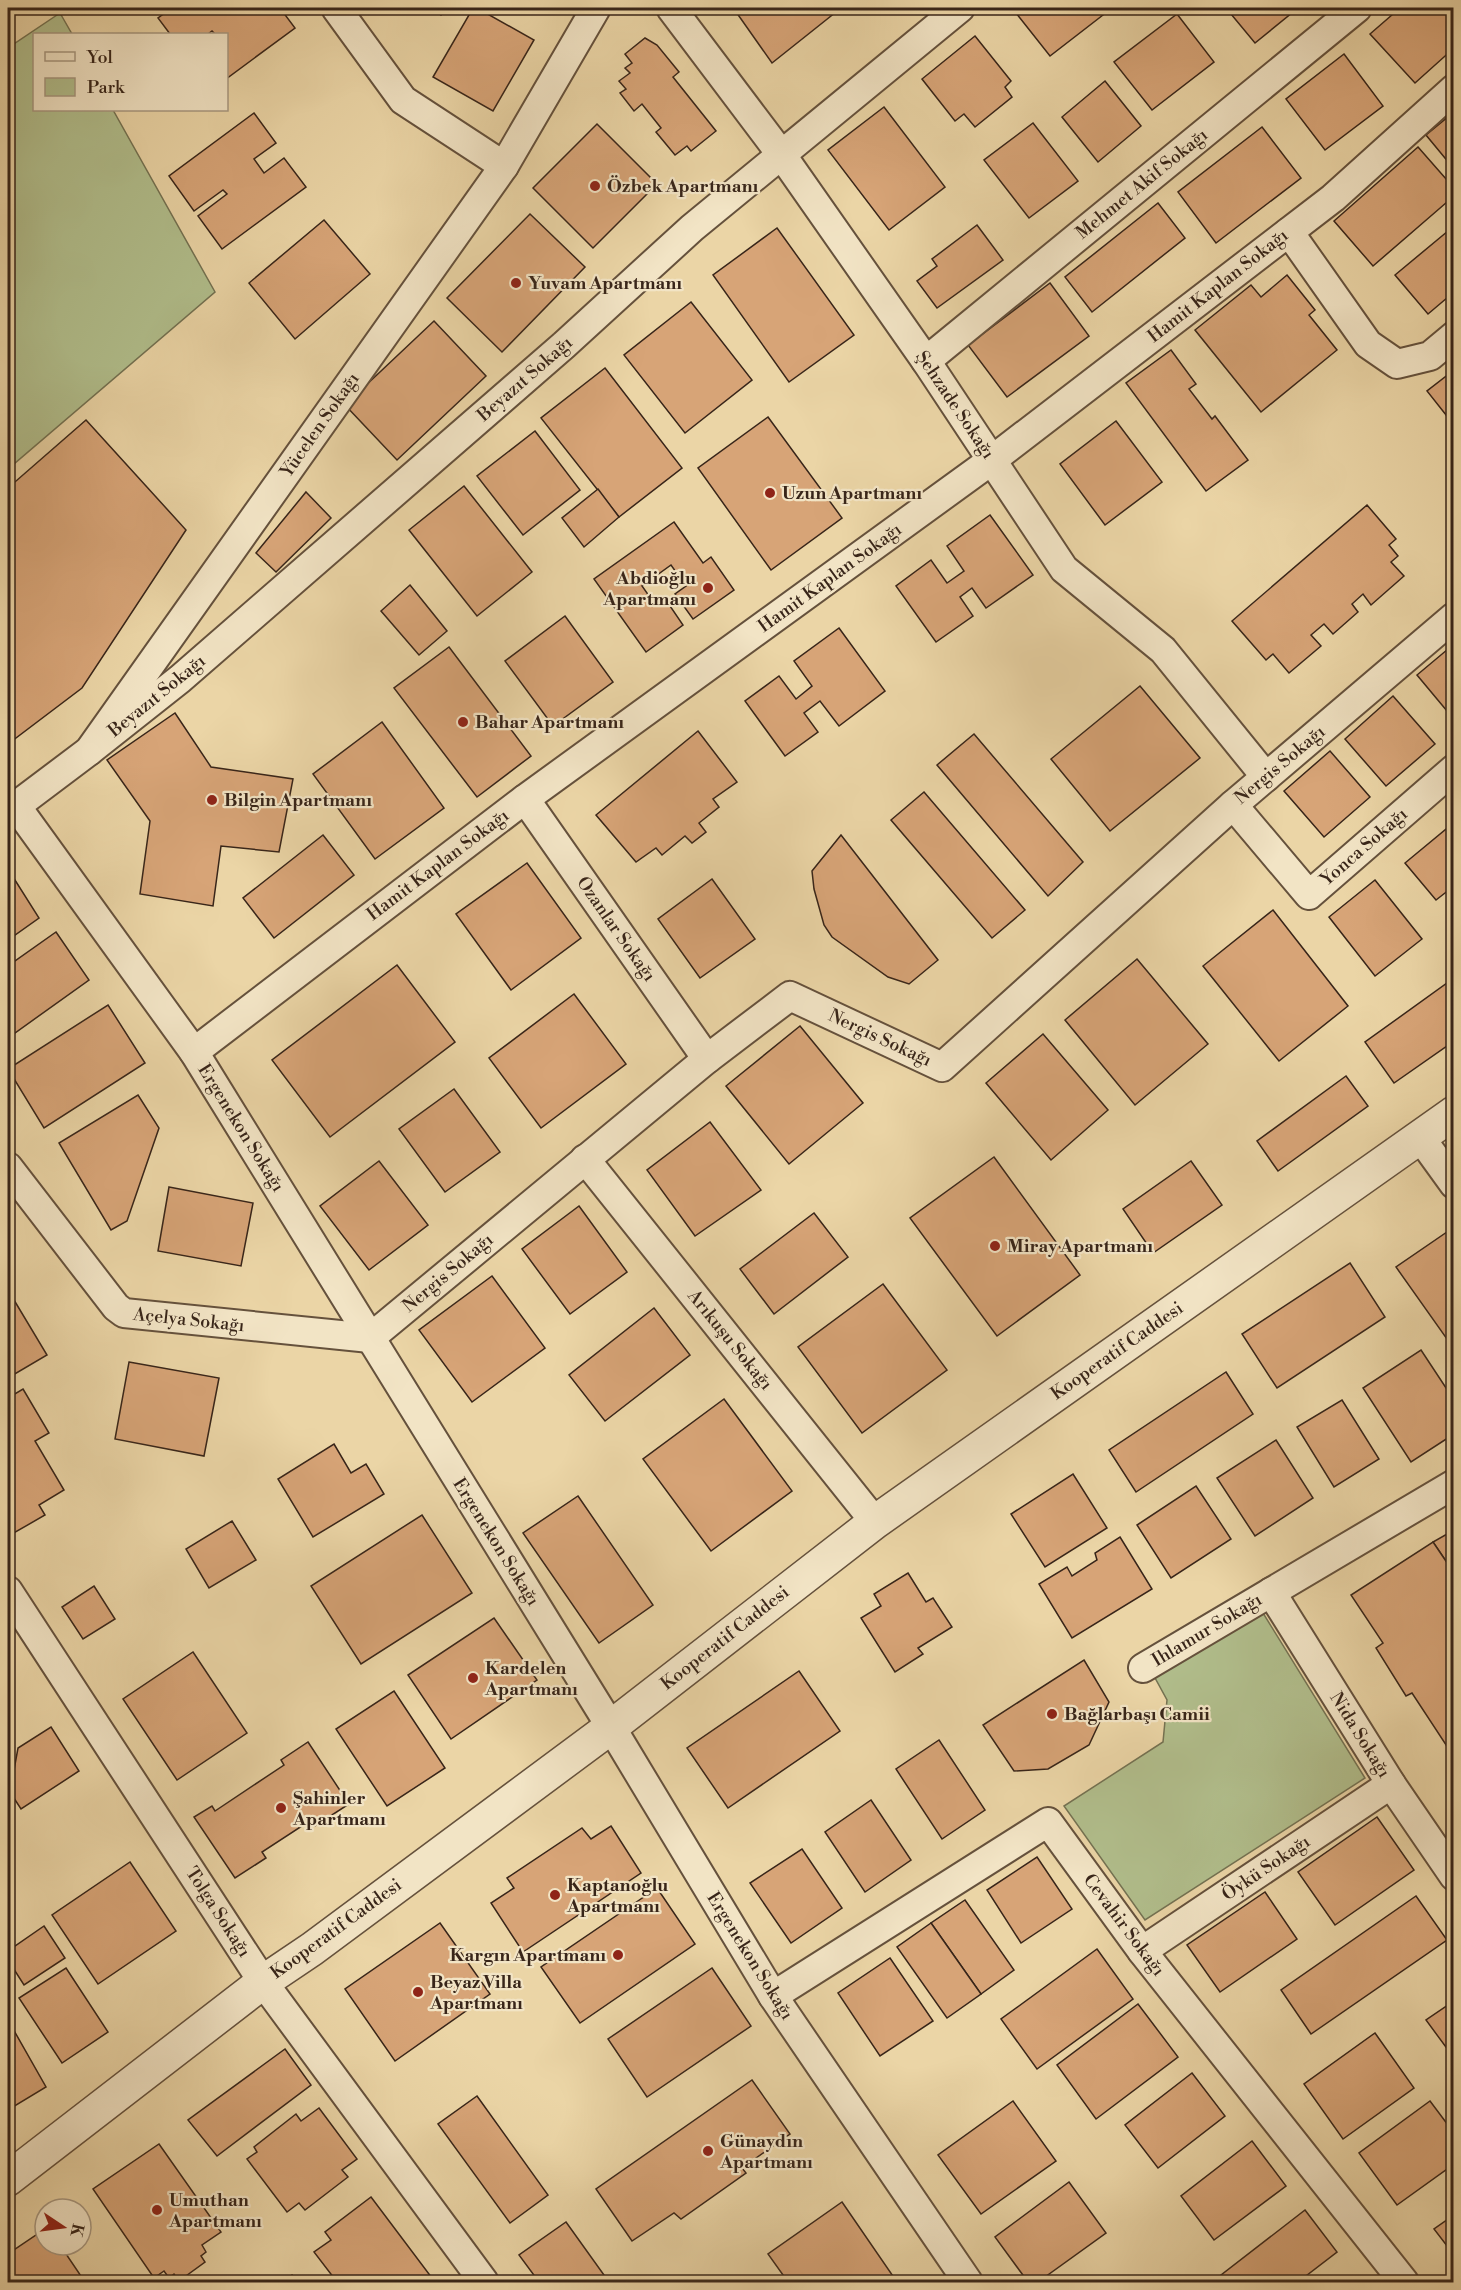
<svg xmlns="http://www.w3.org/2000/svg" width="1461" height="2290" viewBox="0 0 1461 2290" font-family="'Libre Bodoni',serif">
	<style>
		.green { fill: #b1be8c; stroke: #747252; stroke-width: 1.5 }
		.building { fill: #d7a477; stroke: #382519; stroke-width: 1.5 }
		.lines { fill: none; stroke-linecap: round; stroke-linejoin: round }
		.minor-casing { stroke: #65513c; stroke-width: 32 }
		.tertiary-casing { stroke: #65513c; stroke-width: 36 }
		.minor { stroke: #f2e4c5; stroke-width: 28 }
		.tertiary { stroke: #f2e4c5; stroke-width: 33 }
		.poi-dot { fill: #8f2418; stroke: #f2e4c5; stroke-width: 2 }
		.labels { text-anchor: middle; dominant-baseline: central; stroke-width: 4.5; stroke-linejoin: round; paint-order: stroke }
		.street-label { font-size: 18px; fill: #382519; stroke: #f2e4c5 }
		.poi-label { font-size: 18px; font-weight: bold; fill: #382519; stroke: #f2e4c5; text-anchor: start }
	</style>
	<rect width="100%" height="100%" fill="#ebd5a6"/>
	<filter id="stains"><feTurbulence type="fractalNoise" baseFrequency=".00333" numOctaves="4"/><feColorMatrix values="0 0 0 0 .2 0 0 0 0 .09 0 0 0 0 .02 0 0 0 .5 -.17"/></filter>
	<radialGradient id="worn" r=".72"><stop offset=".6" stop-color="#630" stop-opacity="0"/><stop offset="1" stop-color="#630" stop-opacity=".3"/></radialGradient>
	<g class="green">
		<polygon points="60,13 72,34 34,34 34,110 113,110 215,292 8,469 8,48"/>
		<polygon points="1263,1613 1365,1778 1145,1920 1064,1806 1163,1742 1167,1700 1154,1676"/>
	</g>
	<g class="building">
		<polygon points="172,8 249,8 253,14 261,8 280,8 295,28 226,79 226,34 215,34 212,31 208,34 170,34 158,18"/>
		<polygon points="429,8 445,8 441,15"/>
		<polygon points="473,8 477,8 534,40 493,111 433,77"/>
		<polygon points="736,8 841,8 772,63 734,9"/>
		<polygon points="1012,8 1112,8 1050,56"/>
		<polygon points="1226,8 1298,8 1255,43"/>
		<polygon points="1400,8 1454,8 1454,48 1415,83 1370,34"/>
		<polygon points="1177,14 1214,62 1152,110 1114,62"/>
		<polygon points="975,36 1011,81 1005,87 1012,97 975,127 964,114 955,121 922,79"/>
		<polygon points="645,38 657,45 679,72 673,77 716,131 691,151 687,146 675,155 656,132 661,128 642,104 634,111 620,93 626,89 619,81 630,73 625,68 632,63 625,54"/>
		<polygon points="1344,54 1383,106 1325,150 1286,99"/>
		<polygon points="1105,81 1141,126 1098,162 1062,117"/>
		<polygon points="884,107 945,187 889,230 828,150"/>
		<polygon points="1454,112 1454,169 1426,135"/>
		<polygon points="254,113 276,143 254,159 264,173 284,158 306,187 222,249 198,216 227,194 223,190 194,211 169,176"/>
		<polygon points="1033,123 1078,181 1029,218 984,160"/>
		<polygon points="597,124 657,184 593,248 533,188"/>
		<polygon points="1262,127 1301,178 1216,243 1178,192"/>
		<polygon points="1418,147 1454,188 1454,196 1373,266 1334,221"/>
		<polygon points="1158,203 1185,238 1092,312 1065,277"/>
		<polygon points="530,214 585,267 502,352 447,298"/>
		<polygon points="324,220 370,274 295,339 249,283"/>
		<polygon points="977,225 1003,260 937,308 917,281 937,266 932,259"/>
		<polygon points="1454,226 1454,292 1428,314 1395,275"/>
		<polygon points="777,228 854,335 789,382 713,275"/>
		<polygon points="1287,275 1315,310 1309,315 1337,350 1261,412 1195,330 1251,285 1261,297"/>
		<polygon points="1050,283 1089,336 1007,397 968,345"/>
		<polygon points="691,302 752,380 685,433 624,355"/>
		<polygon points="434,321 486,376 397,460 345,405"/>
		<polygon points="1171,350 1196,384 1189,389 1212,419 1215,416 1248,460 1206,491 1126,383"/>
		<polygon points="605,368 682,468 619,517 541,418"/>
		<polygon points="1454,370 1454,425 1427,391"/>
		<polygon points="768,417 842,518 771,570 698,468"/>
		<polygon points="86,420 186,530 82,688 8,744 8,488"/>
		<polygon points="1116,421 1162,482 1105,525 1060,464"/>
		<polygon points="535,431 580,490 523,535 477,476"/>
		<polygon points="464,486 532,572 477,616 409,530"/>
		<polygon points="598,489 619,517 584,547 562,518"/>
		<polygon points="306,492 331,518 276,572 256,553"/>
		<polygon points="1367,505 1396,539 1389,545 1398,556 1391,562 1404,576 1371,605 1363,594 1352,604 1358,612 1333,634 1324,624 1311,635 1321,646 1289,673 1273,654 1266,660 1232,621"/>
		<polygon points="990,515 1033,575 986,608 972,588 960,597 973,616 936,642 896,586 931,560 947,583 964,571 947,546"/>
		<polygon points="674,522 703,563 711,557 734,590 693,619 675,594 686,586 671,565 642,586 656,606 666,600 683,625 646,652 594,579"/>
		<polygon points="410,585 447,631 419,655 381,611"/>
		<polygon points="565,616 613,682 553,726 505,661"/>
		<polygon points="839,628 885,691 839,726 820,701 804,713 818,732 785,756 745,701 779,676 796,699 812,686 794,661"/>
		<polygon points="1454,644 1454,706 1447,711 1417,675"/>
		<polygon points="449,647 531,756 477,797 394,688"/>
		<polygon points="1140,686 1200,758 1110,831 1051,759"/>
		<polygon points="1393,696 1435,744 1386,786 1345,739"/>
		<polygon points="175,713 211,767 293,779 279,852 221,846 213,906 140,894 150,821 107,760"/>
		<polygon points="382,722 444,808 375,859 313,774"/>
		<polygon points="698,731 737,782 713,799 719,807 699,823 706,832 692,843 685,836 662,855 656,848 636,862 596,815"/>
		<polygon points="974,734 1083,862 1048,896 937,765"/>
		<polygon points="1330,751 1370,797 1324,837 1284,791"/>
		<polygon points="924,792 1025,910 992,938 891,820"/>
		<polygon points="1451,825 1454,827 1454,886 1436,900 1405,863"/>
		<polygon points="323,835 354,875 274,938 243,898"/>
		<polygon points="841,835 938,960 909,984 888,977 832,937 824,925 814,889 812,871"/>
		<polygon points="527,863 581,938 511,990 456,914"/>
		<polygon points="8,869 39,918 8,940"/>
		<polygon points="712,879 755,939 700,978 658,919"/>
		<polygon points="1375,880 1422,939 1375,976 1329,917"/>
		<polygon points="1273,910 1348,1006 1279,1061 1203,966"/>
		<polygon points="56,932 89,980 8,1038 8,966"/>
		<polygon points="1137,959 1208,1044 1135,1105 1065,1020"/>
		<polygon points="397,965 455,1042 330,1137 272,1060"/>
		<polygon points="1454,978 1454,1041 1394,1083 1365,1042"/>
		<polygon points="574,994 626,1064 541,1128 489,1058"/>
		<polygon points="108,1005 145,1063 44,1128 8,1069"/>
		<polygon points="800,1026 863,1103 789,1164 726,1086"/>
		<polygon points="1043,1034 1108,1110 1051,1160 986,1083"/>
		<polygon points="1346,1076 1368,1106 1278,1171 1257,1141"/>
		<polygon points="454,1089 500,1152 445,1192 399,1129"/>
		<polygon points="138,1095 159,1128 127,1221 111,1230 59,1143"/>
		<polygon points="710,1122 761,1190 695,1236 647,1170"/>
		<polygon points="994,1157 1080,1275 997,1336 910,1218"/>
		<polygon points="379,1161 428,1225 369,1270 320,1206"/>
		<polygon points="1191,1161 1222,1205 1153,1253 1123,1209"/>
		<polygon points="169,1187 253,1203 241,1266 158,1251"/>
		<polygon points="579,1206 627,1272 570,1314 522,1249"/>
		<polygon points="814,1213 848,1257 774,1314 740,1269"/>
		<polygon points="1447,1232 1454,1242 1454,1349 1396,1267"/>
		<polygon points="1350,1263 1385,1317 1277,1388 1242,1334"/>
		<polygon points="492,1276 545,1348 472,1402 419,1330"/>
		<polygon points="883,1284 947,1370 862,1433 798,1347"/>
		<polygon points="14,1300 47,1355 13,1375 8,1369 8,1303"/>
		<polygon points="654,1308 690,1355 605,1421 569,1375"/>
		<polygon points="1421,1350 1454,1400 1454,1434 1411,1462 1363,1388"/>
		<polygon points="129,1362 219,1378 204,1456 115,1439"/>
		<polygon points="1226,1372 1253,1414 1136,1492 1109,1450"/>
		<polygon points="23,1389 49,1433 35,1441 64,1490 39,1505 45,1515 12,1534 8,1525 8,1398"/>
		<polygon points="724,1399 792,1491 711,1551 643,1459"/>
		<polygon points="1342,1400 1379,1459 1334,1487 1297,1427"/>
		<polygon points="1276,1440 1313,1498 1255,1536 1217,1478"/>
		<polygon points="334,1444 351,1473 366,1464 384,1494 313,1537 278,1479"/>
		<polygon points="1073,1474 1107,1528 1045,1567 1011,1514"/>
		<polygon points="1196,1486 1231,1539 1171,1578 1137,1525"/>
		<polygon points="578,1496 653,1605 599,1643 523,1533"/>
		<polygon points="422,1515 472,1593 361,1664 311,1586"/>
		<polygon points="232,1521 256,1560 209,1588 186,1549"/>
		<polygon points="1454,1530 1454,1573 1433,1542"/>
		<polygon points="1120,1537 1152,1589 1072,1638 1039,1584 1067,1567 1072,1576 1097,1560 1095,1553"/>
		<polygon points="1433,1542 1454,1573 1454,1757 1412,1693 1406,1696 1376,1648 1383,1643 1351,1595"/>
		<polygon points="908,1573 926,1602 933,1598 952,1627 918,1648 923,1654 895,1672 861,1618 881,1606 874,1594"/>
		<polygon points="94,1586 115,1619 83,1639 62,1607"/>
		<polygon points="494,1618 537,1680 451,1739 408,1675"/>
		<polygon points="193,1652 247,1733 177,1780 123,1699"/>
		<polygon points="1084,1660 1109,1702 1089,1745 1048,1769 1014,1771 983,1725"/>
		<polygon points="799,1671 840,1731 728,1808 687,1748"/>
		<polygon points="394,1691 445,1768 387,1806 336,1729"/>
		<polygon points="51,1727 79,1771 21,1809 10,1792 18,1748"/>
		<polygon points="939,1740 985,1810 942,1839 896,1769"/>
		<polygon points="308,1742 349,1804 315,1826 311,1820 262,1852 266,1858 235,1878 194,1817 212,1806 215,1811 284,1765 281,1760"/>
		<polygon points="871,1800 911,1860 865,1892 825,1832"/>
		<polygon points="1377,1817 1414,1870 1335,1925 1298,1872"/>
		<polygon points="611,1826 641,1873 523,1952 491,1903 514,1888 507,1878 582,1828 591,1839"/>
		<polygon points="802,1849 842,1908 791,1943 750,1883"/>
		<polygon points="1037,1857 1072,1909 1021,1943 987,1890"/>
		<polygon points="130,1862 176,1931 98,1984 52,1915"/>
		<polygon points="657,1888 695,1944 580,2023 541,1967"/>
		<polygon points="1265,1892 1297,1939 1220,1992 1187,1945"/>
		<polygon points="1416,1896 1447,1940 1311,2034 1281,1990"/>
		<polygon points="965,1900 1014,1970 981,1994 931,1923"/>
		<polygon points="440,1923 490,1994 395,2061 345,1989"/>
		<polygon points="931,1923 981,1994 947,2018 897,1947"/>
		<polygon points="44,1926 65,1958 24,1985 8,1960 8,1951"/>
		<polygon points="1097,1949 1133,1999 1037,2069 1001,2019"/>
		<polygon points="890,1958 933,2021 880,2056 838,1993"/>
		<polygon points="66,1968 108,2032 62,2063 19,1998"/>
		<polygon points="712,1968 751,2026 647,2097 608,2039"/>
		<polygon points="1454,2001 1454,2058 1426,2020"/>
		<polygon points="1138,2004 1178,2057 1096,2119 1057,2065"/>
		<polygon points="8,2020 46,2087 8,2110"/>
		<polygon points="1375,2033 1414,2088 1343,2139 1304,2084"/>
		<polygon points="285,2049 311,2085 217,2156 188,2120"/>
		<polygon points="1192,2073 1225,2116 1158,2168 1125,2125"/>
		<polygon points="752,2080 790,2134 742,2168 746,2173 681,2219 674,2213 632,2241 596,2189"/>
		<polygon points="477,2096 548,2195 510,2223 438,2124"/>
		<polygon points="1013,2101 1056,2161 981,2214 938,2155"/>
		<polygon points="1430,2101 1454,2133 1454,2164 1397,2205 1359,2153"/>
		<polygon points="319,2108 357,2159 342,2170 348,2177 305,2210 299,2203 287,2212 247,2159 257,2152 254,2147 296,2114 301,2121"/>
		<polygon points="1252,2141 1286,2186 1214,2240 1181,2196"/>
		<polygon points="159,2144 221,2232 202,2245 206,2252 201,2256 205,2262 179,2281 174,2274 169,2278 164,2271 154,2278 93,2189"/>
		<polygon points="1069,2182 1106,2233 1038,2282 1028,2282 995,2237"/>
		<polygon points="371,2197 435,2282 337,2282 314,2252 331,2240 325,2232"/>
		<polygon points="842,2202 897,2282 788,2282 768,2254"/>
		<polygon points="1305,2210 1337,2252 1298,2282 1212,2282"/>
		<polygon points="1454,2215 1454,2255 1434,2229"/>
		<polygon points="566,2222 609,2282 539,2282 519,2255"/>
		<polygon points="45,2229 45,2245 60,2245 85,2282 8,2282 8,2254"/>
		<polygon points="292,2275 297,2282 281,2282"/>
		<polygon points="1358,2276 1363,2282 1350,2282"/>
	</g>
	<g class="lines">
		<g class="minor-casing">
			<g id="minor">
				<polyline points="336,8 403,100 504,166"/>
				<polyline points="671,8 781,154 926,361 1064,569 1163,650 1266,777"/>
				<polyline points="1289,232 1368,344 1397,364 1430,356 1454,336"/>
				<polyline points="926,361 1357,8"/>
				<polyline points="89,751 180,679 564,345 692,228 960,8"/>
				<polyline points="525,799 707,1059"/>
				<polyline points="1233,805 1309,895 1454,769"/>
				<polyline points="16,806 194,1052 611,1727 773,1996 968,2282"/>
				<polyline points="8,812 89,751 504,166 596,8"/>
				<polyline points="194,1052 525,799 992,460 1333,198 1454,89"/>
				<polyline points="1420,1137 1454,1184"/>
				<polyline points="585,1159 875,1522"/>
				<polyline points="8,1167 116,1307 124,1313 370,1338 707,1059 790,996 942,1067 1233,805 1454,617"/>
				<polyline points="8,1591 263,1982 484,2282"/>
				<polyline points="1271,1592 1391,1784 1454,1876"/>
				<polyline points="1143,1668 1454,1484"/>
				<polyline points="1142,1951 1391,1784"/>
				<polyline points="773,1996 1048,1822 1142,1951 1404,2282"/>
			</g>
		</g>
		<g class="tertiary-casing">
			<polyline id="tertiary" points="8,2179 263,1982 312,1949 611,1727 875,1522 1454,1113"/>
		</g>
		<use href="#minor" class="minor"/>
		<use href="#tertiary" class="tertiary"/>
	</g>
	<g class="poi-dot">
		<circle cx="595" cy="186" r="6"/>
		<circle cx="516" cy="283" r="6"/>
		<circle cx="770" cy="493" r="6"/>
		<circle cx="708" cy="588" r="6"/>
		<circle cx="463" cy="722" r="6"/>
		<circle cx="212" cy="800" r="6"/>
		<circle cx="995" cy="1246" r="6"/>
		<circle cx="473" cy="1678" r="6"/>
		<circle cx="1052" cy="1714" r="6"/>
		<circle cx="281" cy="1808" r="6"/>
		<circle cx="555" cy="1895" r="6"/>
		<circle cx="618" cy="1955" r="6"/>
		<circle cx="418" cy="1992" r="6"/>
		<circle cx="708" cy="2151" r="6"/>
		<circle cx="157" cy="2210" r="6"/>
	</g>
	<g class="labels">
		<g class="street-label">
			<text transform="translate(1142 184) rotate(-39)">Mehmet Akif Sokağı</text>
			<text transform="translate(1218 286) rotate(-38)">Hamit Kaplan Sokağı</text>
			<text transform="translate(525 379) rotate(-41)">Beyazıt Sokağı</text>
			<text transform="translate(955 405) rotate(56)">Şehzade Sokağı</text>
			<text transform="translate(320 425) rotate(-55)">Yücelen Sokağı</text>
			<text transform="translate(830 578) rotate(-36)">Hamit Kaplan Sokağı</text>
			<text transform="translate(157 696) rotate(-39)">Beyazıt Sokağı</text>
			<text transform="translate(1280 765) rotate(-40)">Nergis Sokağı</text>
			<text transform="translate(1364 847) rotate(-41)">Yonca Sokağı</text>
			<text transform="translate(438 865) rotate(-37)">Hamit Kaplan Sokağı</text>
			<text transform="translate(616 929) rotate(55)">Ozanlar Sokağı</text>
			<text transform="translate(880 1038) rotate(25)">Nergis Sokağı</text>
			<text transform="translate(241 1128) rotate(58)">Ergenekon Sokağı</text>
			<text transform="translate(448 1273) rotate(-40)">Nergis Sokağı</text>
			<text transform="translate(189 1320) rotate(6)">Açelya Sokağı</text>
			<text transform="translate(730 1340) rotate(51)">Arıkuşu Sokağı</text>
			<text transform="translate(1117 1351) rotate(-35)">Kooperatif Caddesi</text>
			<text transform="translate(496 1542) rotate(58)">Ergenekon Sokağı</text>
			<text transform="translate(1207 1630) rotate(-31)">Ihlamur Sokağı</text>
			<text transform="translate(725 1638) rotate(-38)">Kooperatif Caddesi</text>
			<text transform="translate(1360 1735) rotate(58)">Nida Sokağı</text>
			<text transform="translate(1266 1868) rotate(-34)">Öykü Sokağı</text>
			<text transform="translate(218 1912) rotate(57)">Tolga Sokağı</text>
			<text transform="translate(1124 1925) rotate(53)">Cevahir Sokağı</text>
			<text transform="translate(336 1929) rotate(-36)">Kooperatif Caddesi</text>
			<text transform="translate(750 1956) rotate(58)">Ergenekon Sokağı</text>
		</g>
		<g class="poi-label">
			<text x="607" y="186">Özbek Apartmanı</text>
			<text x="528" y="283">Yuvam Apartmanı</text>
			<text x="782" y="493">Uzun Apartmanı</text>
			<text x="696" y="578" text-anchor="end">Abdioğlu<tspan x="696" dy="21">Apartmanı</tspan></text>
			<text x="475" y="722">Bahar Apartmanı</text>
			<text x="224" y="800">Bilgin Apartmanı</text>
			<text x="1007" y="1246">Miray Apartmanı</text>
			<text x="485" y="1668">Kardelen<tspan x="485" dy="21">Apartmanı</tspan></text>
			<text x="1064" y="1714">Bağlarbaşı Camii</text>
			<text x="293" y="1798">Şahinler<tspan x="293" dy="21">Apartmanı</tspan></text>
			<text x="567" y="1885">Kaptanoğlu<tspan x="567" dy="21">Apartmanı</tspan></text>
			<text x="606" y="1955" text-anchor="end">Kargın Apartmanı</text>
			<text x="430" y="1982">Beyaz Villa<tspan x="430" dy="21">Apartmanı</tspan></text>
			<text x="720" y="2141">Günaydın<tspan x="720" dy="21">Apartmanı</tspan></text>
			<text x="169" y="2200">Umuthan<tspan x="169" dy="21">Apartmanı</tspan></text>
		</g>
	</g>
	<rect width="1461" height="2290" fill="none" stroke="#ebd5a6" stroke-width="30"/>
	<rect x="9" y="9" width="1443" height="2272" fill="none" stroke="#382519" stroke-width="3"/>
	<rect x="15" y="15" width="1431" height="2260" fill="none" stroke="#382519" stroke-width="1.5"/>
	<rect x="33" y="33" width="195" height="78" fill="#f2e4c5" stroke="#a89880" stroke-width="1.5"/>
	<rect x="45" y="52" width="30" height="9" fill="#f2e4c5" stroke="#a89880" stroke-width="1.5"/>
	<text x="87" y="63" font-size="18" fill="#382519">Yol</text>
	<rect x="45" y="78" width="30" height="18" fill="#b1be8c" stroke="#a89880" stroke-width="1.5"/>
	<text x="87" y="93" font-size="18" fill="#382519">Park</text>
	<g transform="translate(63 2227) rotate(103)"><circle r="28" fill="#f2e4c5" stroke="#a89880" stroke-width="1.5"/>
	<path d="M0-4.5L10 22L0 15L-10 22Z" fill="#8f2418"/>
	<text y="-9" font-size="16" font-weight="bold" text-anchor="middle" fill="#382519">K</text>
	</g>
	<rect width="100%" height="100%" filter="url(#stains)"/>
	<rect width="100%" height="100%" fill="url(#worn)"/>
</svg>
